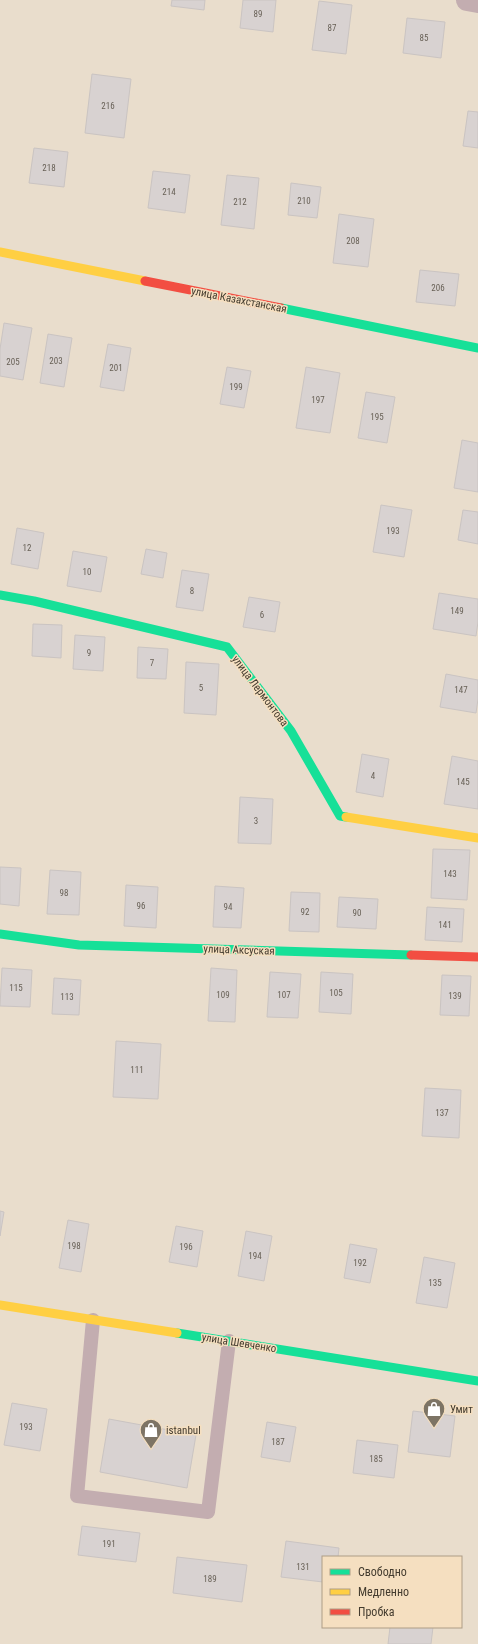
<svg xmlns="http://www.w3.org/2000/svg" width="478" height="1644" viewBox="0 0 478 1644" font-family="'Roboto Condensed',sans-serif">
	<style>
		.building { fill: #d8d2d1; stroke: #cac4c2 }
		.lines { fill: none; stroke-linecap: round; stroke-linejoin: round }
		.lane { stroke: #c3adb0; stroke-width: 14 }
		.street { stroke: #c3adb0; stroke-width: 22 }
		.fast { stroke: #16e098; stroke-width: 9 }
		.slow { stroke: #ffcf43; stroke-width: 9 }
		.jam { stroke: #f24e42; stroke-width: 9 }
		.labels { text-anchor: middle; dominant-baseline: central; stroke-width: 3; stroke-linejoin: round; paint-order: stroke }
		.number-label { font-size: 9px; fill: #686157 }
		.street-label { font-size: 11px; fill: #433b2e; stroke: #f5dfc0 }
		.poi-label { font-size: 11px; fill: #433b2e; stroke: #f5dfc0; text-anchor: start }
	</style>
	<rect width="100%" height="100%" fill="#e9ddcc"/>
	<g class="building">
		<polygon points="172,0 205,0 204,10 171,6"/>
		<polygon points="243,0 276,0 273,32 240,28"/>
		<polygon points="319,1 352,5 346,54 312,50"/>
		<polygon points="407,18 445,22 441,58 403,53"/>
		<polygon points="92,74 131,79 124,138 85,133"/>
		<polygon points="468,111 478,112 478,148 463,146"/>
		<polygon points="34,148 68,152 64,187 29,183"/>
		<polygon points="153,171 190,175 185,213 148,208"/>
		<polygon points="227,175 259,178 254,229 221,225"/>
		<polygon points="291,183 321,187 317,218 288,215"/>
		<polygon points="339,214 374,219 368,267 333,263"/>
		<polygon points="420,270 459,274 455,306 416,302"/>
		<polygon points="4,323 32,328 23,380 0,376 0,349"/>
		<polygon points="48,334 72,338 64,387 40,383"/>
		<polygon points="108,344 131,348 124,391 100,387"/>
		<polygon points="227,367 251,371 244,408 220,404"/>
		<polygon points="306,367 340,373 330,433 296,428"/>
		<polygon points="366,392 395,397 387,443 358,438"/>
		<polygon points="462,440 478,443 478,492 454,488"/>
		<polygon points="381,505 412,510 404,557 373,552"/>
		<polygon points="463,510 478,512 478,544 458,540"/>
		<polygon points="17,528 44,533 38,569 11,564"/>
		<polygon points="146,549 167,553 163,578 141,574"/>
		<polygon points="73,551 107,557 101,592 67,586"/>
		<polygon points="182,570 209,574 203,611 176,607"/>
		<polygon points="439,593 478,599 478,622 476,636 433,629"/>
		<polygon points="249,597 280,602 275,632 243,627"/>
		<polygon points="33,624 62,625 61,658 32,656"/>
		<polygon points="75,635 105,637 103,671 73,669"/>
		<polygon points="138,647 168,649 166,679 137,678"/>
		<polygon points="186,662 219,664 216,715 184,713"/>
		<polygon points="446,674 478,680 478,699 476,713 440,707"/>
		<polygon points="362,754 389,759 383,797 356,792"/>
		<polygon points="452,756 478,761 478,809 444,804"/>
		<polygon points="240,797 273,799 271,844 238,843"/>
		<polygon points="433,849 470,850 467,900 431,898"/>
		<polygon points="0,867 21,868 19,906 0,904"/>
		<polygon points="50,870 81,872 79,915 47,914"/>
		<polygon points="126,885 158,887 156,928 124,926"/>
		<polygon points="215,886 244,888 241,928 213,927"/>
		<polygon points="291,892 320,893 319,932 289,931"/>
		<polygon points="339,897 378,899 376,929 337,927"/>
		<polygon points="427,907 464,909 462,942 425,940"/>
		<polygon points="2,968 32,970 30,1007 0,1006"/>
		<polygon points="211,968 237,970 235,1022 208,1021"/>
		<polygon points="270,972 301,974 298,1018 267,1017"/>
		<polygon points="321,972 353,974 351,1014 319,1012"/>
		<polygon points="442,975 471,976 469,1016 440,1015"/>
		<polygon points="54,978 81,980 79,1015 52,1014"/>
		<polygon points="116,1041 161,1044 158,1099 113,1097"/>
		<polygon points="425,1088 461,1090 459,1138 422,1136"/>
		<polygon points="0,1211 4,1212 0,1236"/>
		<polygon points="68,1220 89,1224 81,1272 59,1268"/>
		<polygon points="176,1226 203,1231 197,1267 169,1262"/>
		<polygon points="246,1231 272,1236 264,1281 238,1276"/>
		<polygon points="350,1244 377,1249 370,1283 344,1278"/>
		<polygon points="424,1257 455,1263 447,1308 416,1303"/>
		<polygon points="12,1403 47,1409 40,1451 4,1445"/>
		<polygon points="413,1411 455,1416 450,1457 408,1452"/>
		<polygon points="109,1419 196,1435 187,1488 100,1472"/>
		<polygon points="267,1422 296,1427 290,1462 261,1457"/>
		<polygon points="357,1440 398,1445 394,1478 353,1473"/>
		<polygon points="82,1526 140,1533 136,1562 78,1555"/>
		<polygon points="286,1541 339,1548 338,1557 323,1557 323,1582 281,1577"/>
		<polygon points="177,1557 247,1565 242,1602 173,1593"/>
		<polygon points="390,1627 433,1627 431,1644 388,1644"/>
	</g>
	<g class="lines">
		<polyline class="lane" points="93,1320 77,1496 208,1512 229,1341"/>
		<polyline class="street" points="467,0 478,2"/>
		<g class="fast">
			<polyline points="281,308 478,348"/>
			<polyline points="0,595 34,601 227,647 291,731 340,816 346,817"/>
			<polyline points="0,934 79,945 411,955"/>
			<polyline points="177,1333 478,1381"/>
		</g>
		<g class="slow">
			<polyline points="0,252 145,281"/>
			<polyline points="346,817 478,838"/>
			<polyline points="0,1305 177,1333"/>
		</g>
		<g class="jam">
			<polyline points="145,281 281,308"/>
			<polyline points="411,955 478,957"/>
		</g>
	</g>
	<defs>
		<g id="shop-pin" transform="scale(1.15)"><path d="M0 17L-7.5 6A9.5 9.5 0 1 1 7.5 6Z" fill="#7d7465" stroke="#f5dfc0"/><path d="M-5-2.5h2.3a2.7 3.5 0 0 1 5.4 0H5L5.5 6h-11ZM-1.5-2.5h3a1.5 2.3 0 0 0-3 0Z" fill="#fff"/></g>
	</defs>
	<g fill-rule="evenodd">
		<use href="#shop-pin" x="434" y="1409"/>
		<use href="#shop-pin" x="151" y="1430"/>
	</g>
	<g class="labels">
		<g class="number-label">
			<text x="258" y="14">89</text>
			<text x="332" y="28">87</text>
			<text x="424" y="38">85</text>
			<text x="108" y="106">216</text>
			<text x="49" y="168">218</text>
			<text x="169" y="192">214</text>
			<text x="304" y="201">210</text>
			<text x="240" y="202">212</text>
			<text x="353" y="241">208</text>
			<text x="438" y="288">206</text>
			<text x="56" y="361">203</text>
			<text x="13" y="362">205</text>
			<text x="116" y="368">201</text>
			<text x="236" y="387">199</text>
			<text x="318" y="400">197</text>
			<text x="377" y="417">195</text>
			<text x="393" y="531">193</text>
			<text x="27" y="548">12</text>
			<text x="87" y="572">10</text>
			<text x="192" y="591">8</text>
			<text x="457" y="611">149</text>
			<text x="262" y="615">6</text>
			<text x="89" y="653">9</text>
			<text x="152" y="663">7</text>
			<text x="201" y="688">5</text>
			<text x="461" y="690">147</text>
			<text x="373" y="776">4</text>
			<text x="463" y="782">145</text>
			<text x="256" y="821">3</text>
			<text x="450" y="874">143</text>
			<text x="64" y="893">98</text>
			<text x="141" y="906">96</text>
			<text x="228" y="907">94</text>
			<text x="305" y="912">92</text>
			<text x="357" y="913">90</text>
			<text x="445" y="925">141</text>
			<text x="16" y="988">115</text>
			<text x="336" y="993">105</text>
			<text x="223" y="995">109</text>
			<text x="284" y="995">107</text>
			<text x="455" y="996">139</text>
			<text x="67" y="997">113</text>
			<text x="137" y="1070">111</text>
			<text x="442" y="1113">137</text>
			<text x="74" y="1246">198</text>
			<text x="186" y="1247">196</text>
			<text x="255" y="1256">194</text>
			<text x="360" y="1263">192</text>
			<text x="435" y="1283">135</text>
			<text x="26" y="1427">193</text>
			<text x="278" y="1442">187</text>
			<text x="376" y="1459">185</text>
			<text x="109" y="1544">191</text>
			<text x="303" y="1567">131</text>
			<text x="210" y="1579">189</text>
		</g>
		<g class="street-label">
			<text transform="translate(239 300) rotate(11)">улица Казахстанская</text>
			<text transform="translate(260 691) rotate(53)">улица Лермонтова</text>
			<text transform="translate(239 950) rotate(2)">улица Аксуская</text>
			<text transform="translate(239 1343) rotate(9)">улица Шевченко</text>
		</g>
		<g class="poi-label">
			<text x="450" y="1409">Умит</text>
			<text x="166" y="1430">istanbul</text>
		</g>
	</g>
	<rect x="322" y="1556" width="140" height="72" fill="#f5dfc0" stroke="#ae9d86"/>
	<rect x="330" y="1569" width="20" height="6" fill="#16e098" stroke="#ae9d86"/>
	<text x="358" y="1576" font-size="12" fill="#433b2e">Свободно</text>
	<rect x="330" y="1589" width="20" height="6" fill="#ffcf43" stroke="#ae9d86"/>
	<text x="358" y="1596" font-size="12" fill="#433b2e">Медленно</text>
	<rect x="330" y="1609" width="20" height="6" fill="#f24e42" stroke="#ae9d86"/>
	<text x="358" y="1616" font-size="12" fill="#433b2e">Пробка</text>
</svg>
